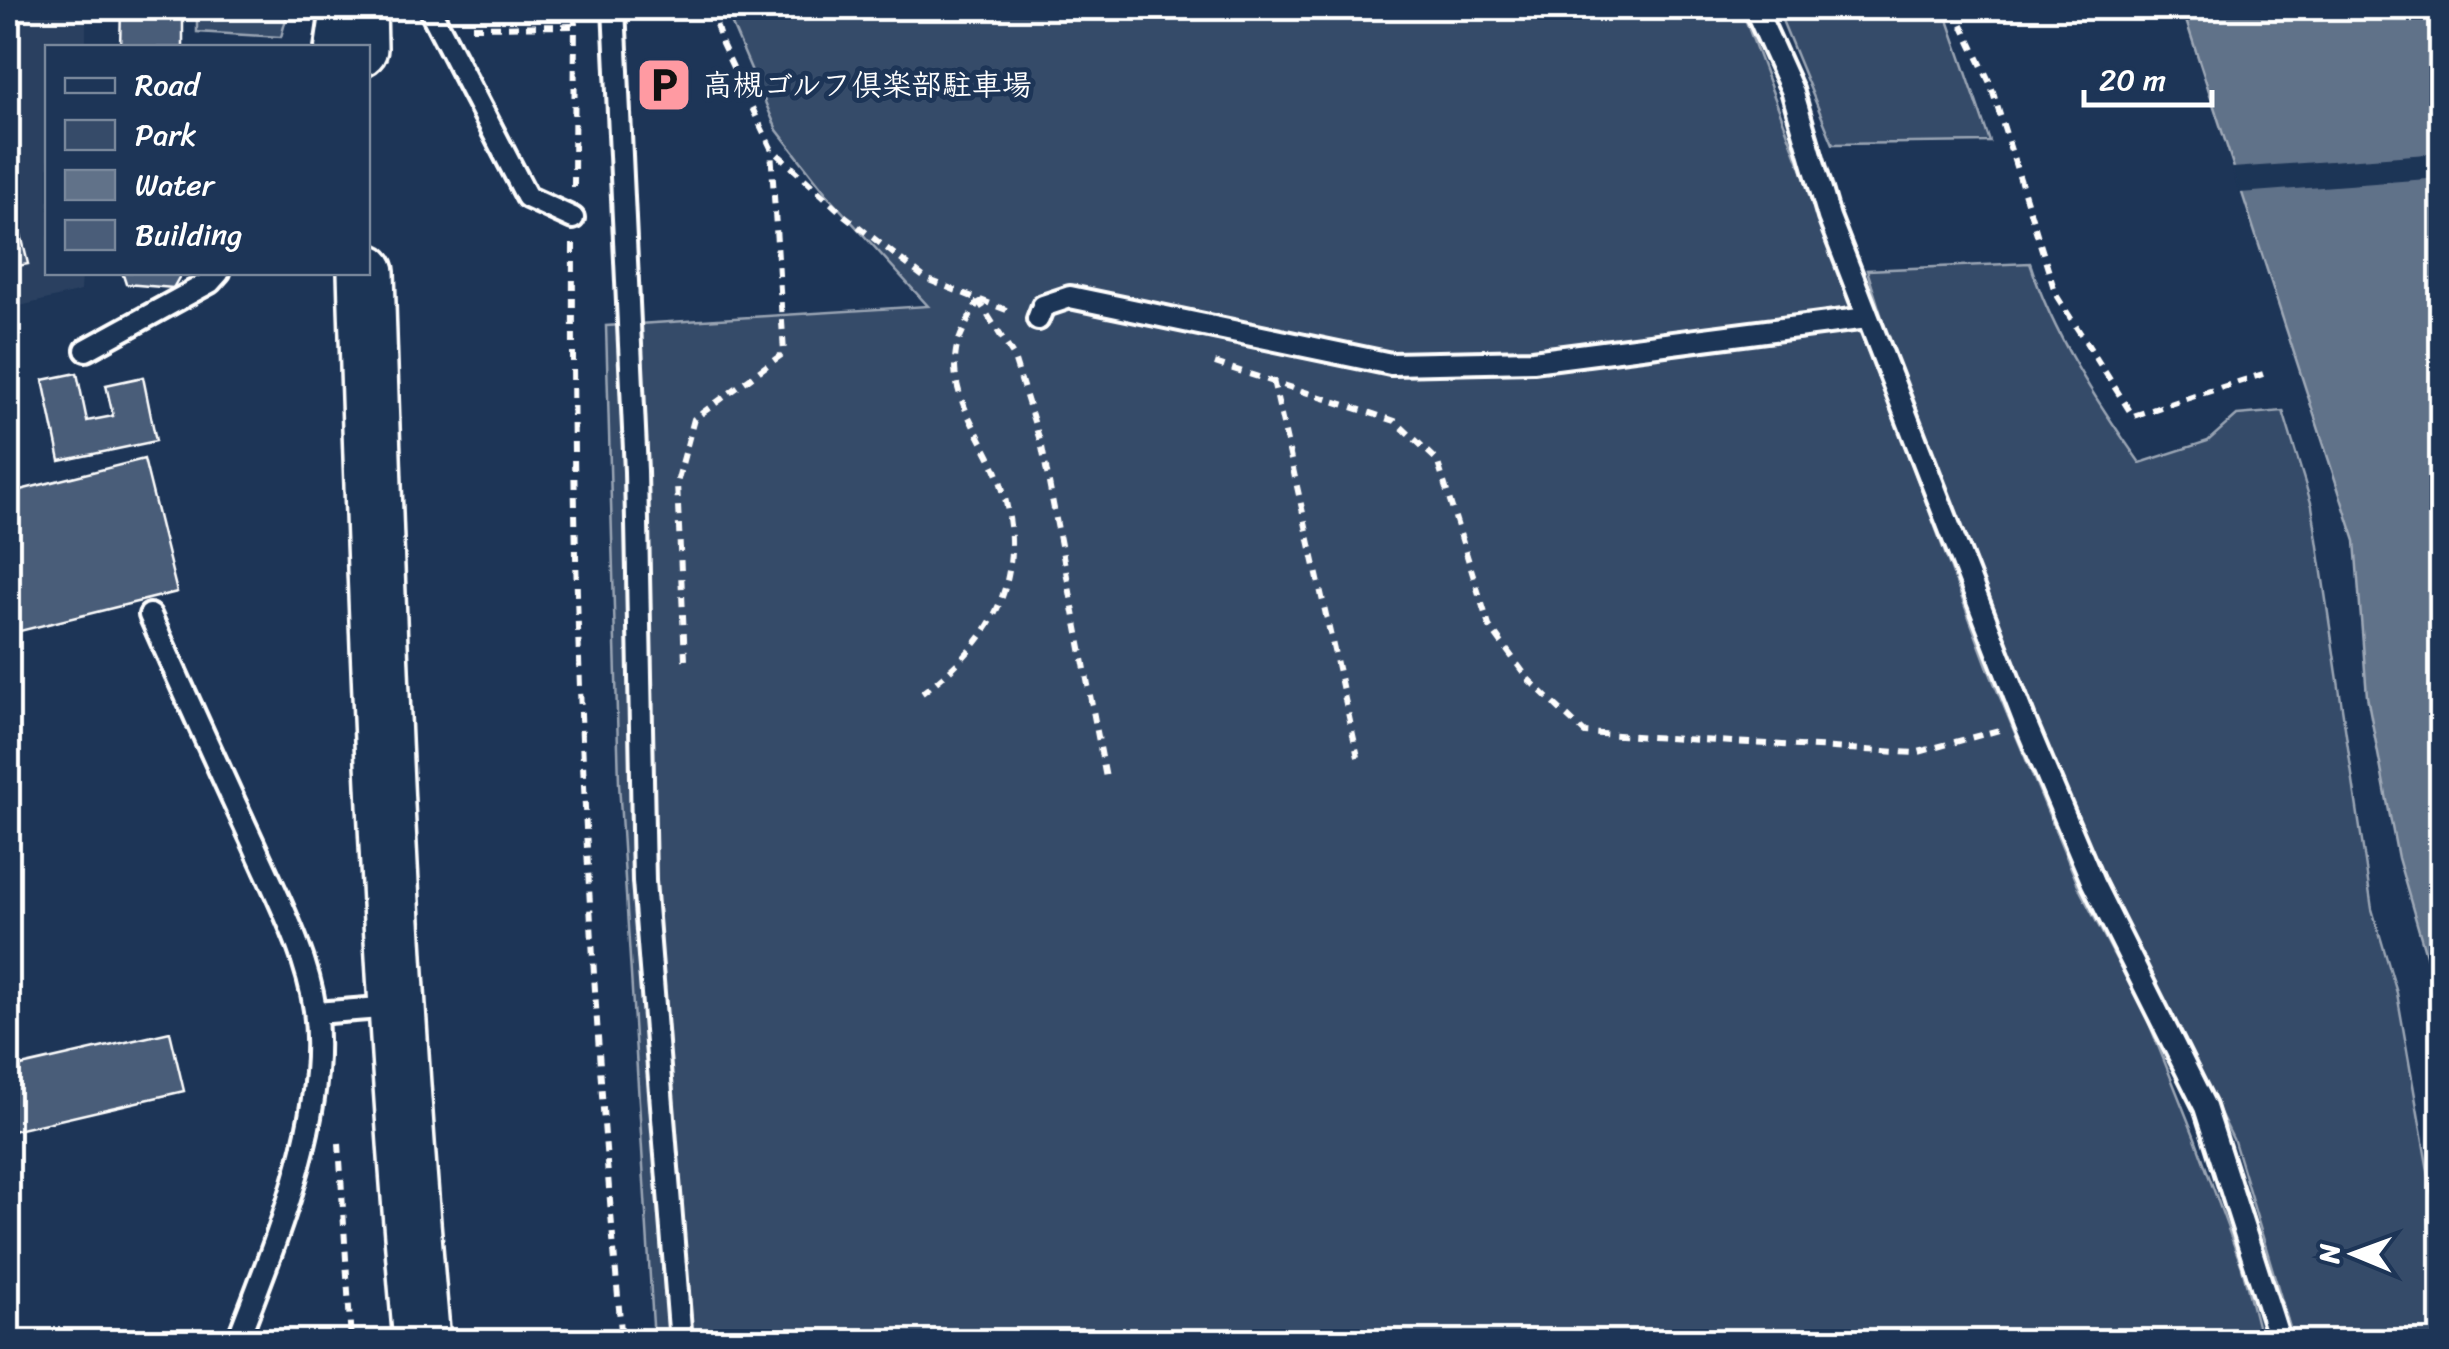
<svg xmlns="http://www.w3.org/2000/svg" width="2449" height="1349" viewBox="0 0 2449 1349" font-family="Sriracha,'Klee One',sans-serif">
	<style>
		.built { fill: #2a4161 }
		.green { fill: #364b69; stroke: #9aa5b4; stroke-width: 2.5 }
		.water { fill: #617289; stroke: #a0aab8; stroke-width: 2.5 }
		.pier { fill: #1d3557 }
		.building { fill: #4a5d79; stroke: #fff; stroke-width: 2.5 }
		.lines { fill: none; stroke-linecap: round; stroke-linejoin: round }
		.lane-casing { stroke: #fff; stroke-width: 28 }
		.secondary-casing { stroke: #fff; stroke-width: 62 }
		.path { stroke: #fff; stroke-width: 6; stroke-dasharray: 10 8; stroke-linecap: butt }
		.lane { stroke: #1d3557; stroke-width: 20 }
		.secondary { stroke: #1d3557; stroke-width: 55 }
		.labels { text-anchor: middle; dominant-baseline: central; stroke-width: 10; stroke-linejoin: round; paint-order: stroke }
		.poi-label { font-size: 30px; font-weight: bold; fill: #fff; stroke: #1d3557; text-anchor: start }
	</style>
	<rect width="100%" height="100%" fill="#1d3557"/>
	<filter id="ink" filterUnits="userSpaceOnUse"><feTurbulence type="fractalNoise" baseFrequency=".01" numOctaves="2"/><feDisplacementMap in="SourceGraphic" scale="20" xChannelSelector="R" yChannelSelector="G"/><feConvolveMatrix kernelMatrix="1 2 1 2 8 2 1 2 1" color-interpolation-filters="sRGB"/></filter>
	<g filter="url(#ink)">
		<polygon class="built" points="8,8 39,8 41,12 86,8 86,47 48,48 48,272 82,273 81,291 8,309"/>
		<g class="green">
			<polygon points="197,8 289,8 281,37 197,32"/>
			<polygon points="725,8 1741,8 1988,668 2081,892 2147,1018 2195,1138 2242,1267 2261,1341 654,1341 619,783 606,326 928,306 829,197 777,130"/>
			<polygon points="1777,8 1944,8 1990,142 1833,144"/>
			<path d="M2030,263C2053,335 2097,402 2140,463L2208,441L2237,415L2283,411L2312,506L2372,909L2397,993L2434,1205L2441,1220V1341H2294L2234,1141L2109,888L2032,716L1900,375L1867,270Z"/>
		</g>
		<polygon class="water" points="2182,8 2441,8 2441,1037 2430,969 2398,858 2367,696 2355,541"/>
		<polygon class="pier" points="2441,153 2441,178 2240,193 2232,168"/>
		<g class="building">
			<polygon points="121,8 183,8 183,48 120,48"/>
			<polygon points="8,180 28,264 8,268"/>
			<polygon points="122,272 181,272 181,274 173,288 126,284"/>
			<polygon points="77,373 87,421 113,416 106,385 143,377 156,441 60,461 43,380"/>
			<polygon points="144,459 177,592 8,634 8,493"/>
			<polygon points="8,952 15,991 8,992"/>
			<polygon points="170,1032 184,1091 8,1132 8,1069"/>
		</g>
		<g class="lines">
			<g class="lane-casing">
				<g id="lane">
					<polyline points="429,8 527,197 573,218"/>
					<polyline points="614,8 636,471 644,881 681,1342"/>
					<polyline points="1755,8 1792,90 1829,217 2025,722 2093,883 2205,1107 2280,1342"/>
					<polyline points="326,48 332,8"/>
					<polyline points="1038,319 1043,306 1070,297 1391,364 1533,361 1867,318"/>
					<polyline points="86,350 210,282 219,272"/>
					<path d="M150,615C184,692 219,769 254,845C277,897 307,953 315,1010C329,1115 274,1245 237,1342"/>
					<polyline points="316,1013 393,1007"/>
				</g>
			</g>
			<g class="secondary-casing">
				<g id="secondary">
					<polyline points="358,8 359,48"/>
					<path d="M366,272C377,630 390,986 422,1342"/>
				</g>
			</g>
			<g class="path">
				<polyline points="711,8 722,44 771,148 845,216 926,279 1009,311"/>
				<polyline points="1954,8 1990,83 2056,295 2133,416 2263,374"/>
				<polyline points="472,27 575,26"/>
				<polyline points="574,187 575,8"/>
				<path d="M573,244C571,610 589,978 622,1342"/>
				<polyline points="978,300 1013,355 1042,447 1106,778"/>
				<polyline points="1215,363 1395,421 1437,460 1489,626 1529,680 1585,733 1915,753 1999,730"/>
				<polyline points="1273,380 1358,757"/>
				<polyline points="685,660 677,483 694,419 784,353 771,149"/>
				<path d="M922,693C994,640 1029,578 1002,487C989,441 948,403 956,351C959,335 971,316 978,301"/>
				<polyline points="339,1143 351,1342"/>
			</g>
			<use href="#lane" class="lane"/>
			<use href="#secondary" class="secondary"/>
		</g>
	</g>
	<defs>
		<g id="parking-square" transform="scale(2.875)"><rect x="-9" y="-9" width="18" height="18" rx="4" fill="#ff9aa2" stroke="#1d3557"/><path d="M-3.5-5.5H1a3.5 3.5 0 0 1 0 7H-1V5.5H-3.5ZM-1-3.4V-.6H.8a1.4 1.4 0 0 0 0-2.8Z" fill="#111"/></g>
	</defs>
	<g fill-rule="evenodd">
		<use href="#parking-square" x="664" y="85"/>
	</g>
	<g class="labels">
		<g class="poi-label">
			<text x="703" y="85">高槻ゴルフ倶楽部駐車場</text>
		</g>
	</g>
	<rect width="2449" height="1349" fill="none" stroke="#1d3557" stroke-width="40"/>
	<rect x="20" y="20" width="2409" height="1309" fill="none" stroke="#fff" stroke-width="4" filter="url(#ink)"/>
	<rect x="45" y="45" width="325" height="230" fill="#1d3557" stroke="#77869a" stroke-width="2.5"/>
	<rect x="65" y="78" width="50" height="15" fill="#1d3557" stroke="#77869a" stroke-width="2.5"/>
	<text x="135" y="95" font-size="30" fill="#ffffff">Road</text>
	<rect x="65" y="120" width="50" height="30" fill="#364b69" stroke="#77869a" stroke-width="2.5"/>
	<text x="135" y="145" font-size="30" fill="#ffffff">Park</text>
	<rect x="65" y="170" width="50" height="30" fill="#617289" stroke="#77869a" stroke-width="2.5"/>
	<text x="135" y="195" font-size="30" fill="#ffffff">Water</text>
	<rect x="65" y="220" width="50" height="30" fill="#4a5d79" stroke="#77869a" stroke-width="2.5"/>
	<text x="135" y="245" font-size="30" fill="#ffffff">Building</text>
	<g transform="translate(2354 1254) rotate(271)" stroke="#1d3557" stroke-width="8" paint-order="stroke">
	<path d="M0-8L18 38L0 25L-18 38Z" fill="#ffffff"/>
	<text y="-15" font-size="28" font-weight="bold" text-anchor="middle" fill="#ffffff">N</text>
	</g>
	<path d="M2084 90v15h128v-15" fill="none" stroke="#ffffff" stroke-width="5"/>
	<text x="2099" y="90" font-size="30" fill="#ffffff" stroke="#1d3557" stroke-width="8" paint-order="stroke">20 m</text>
</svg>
